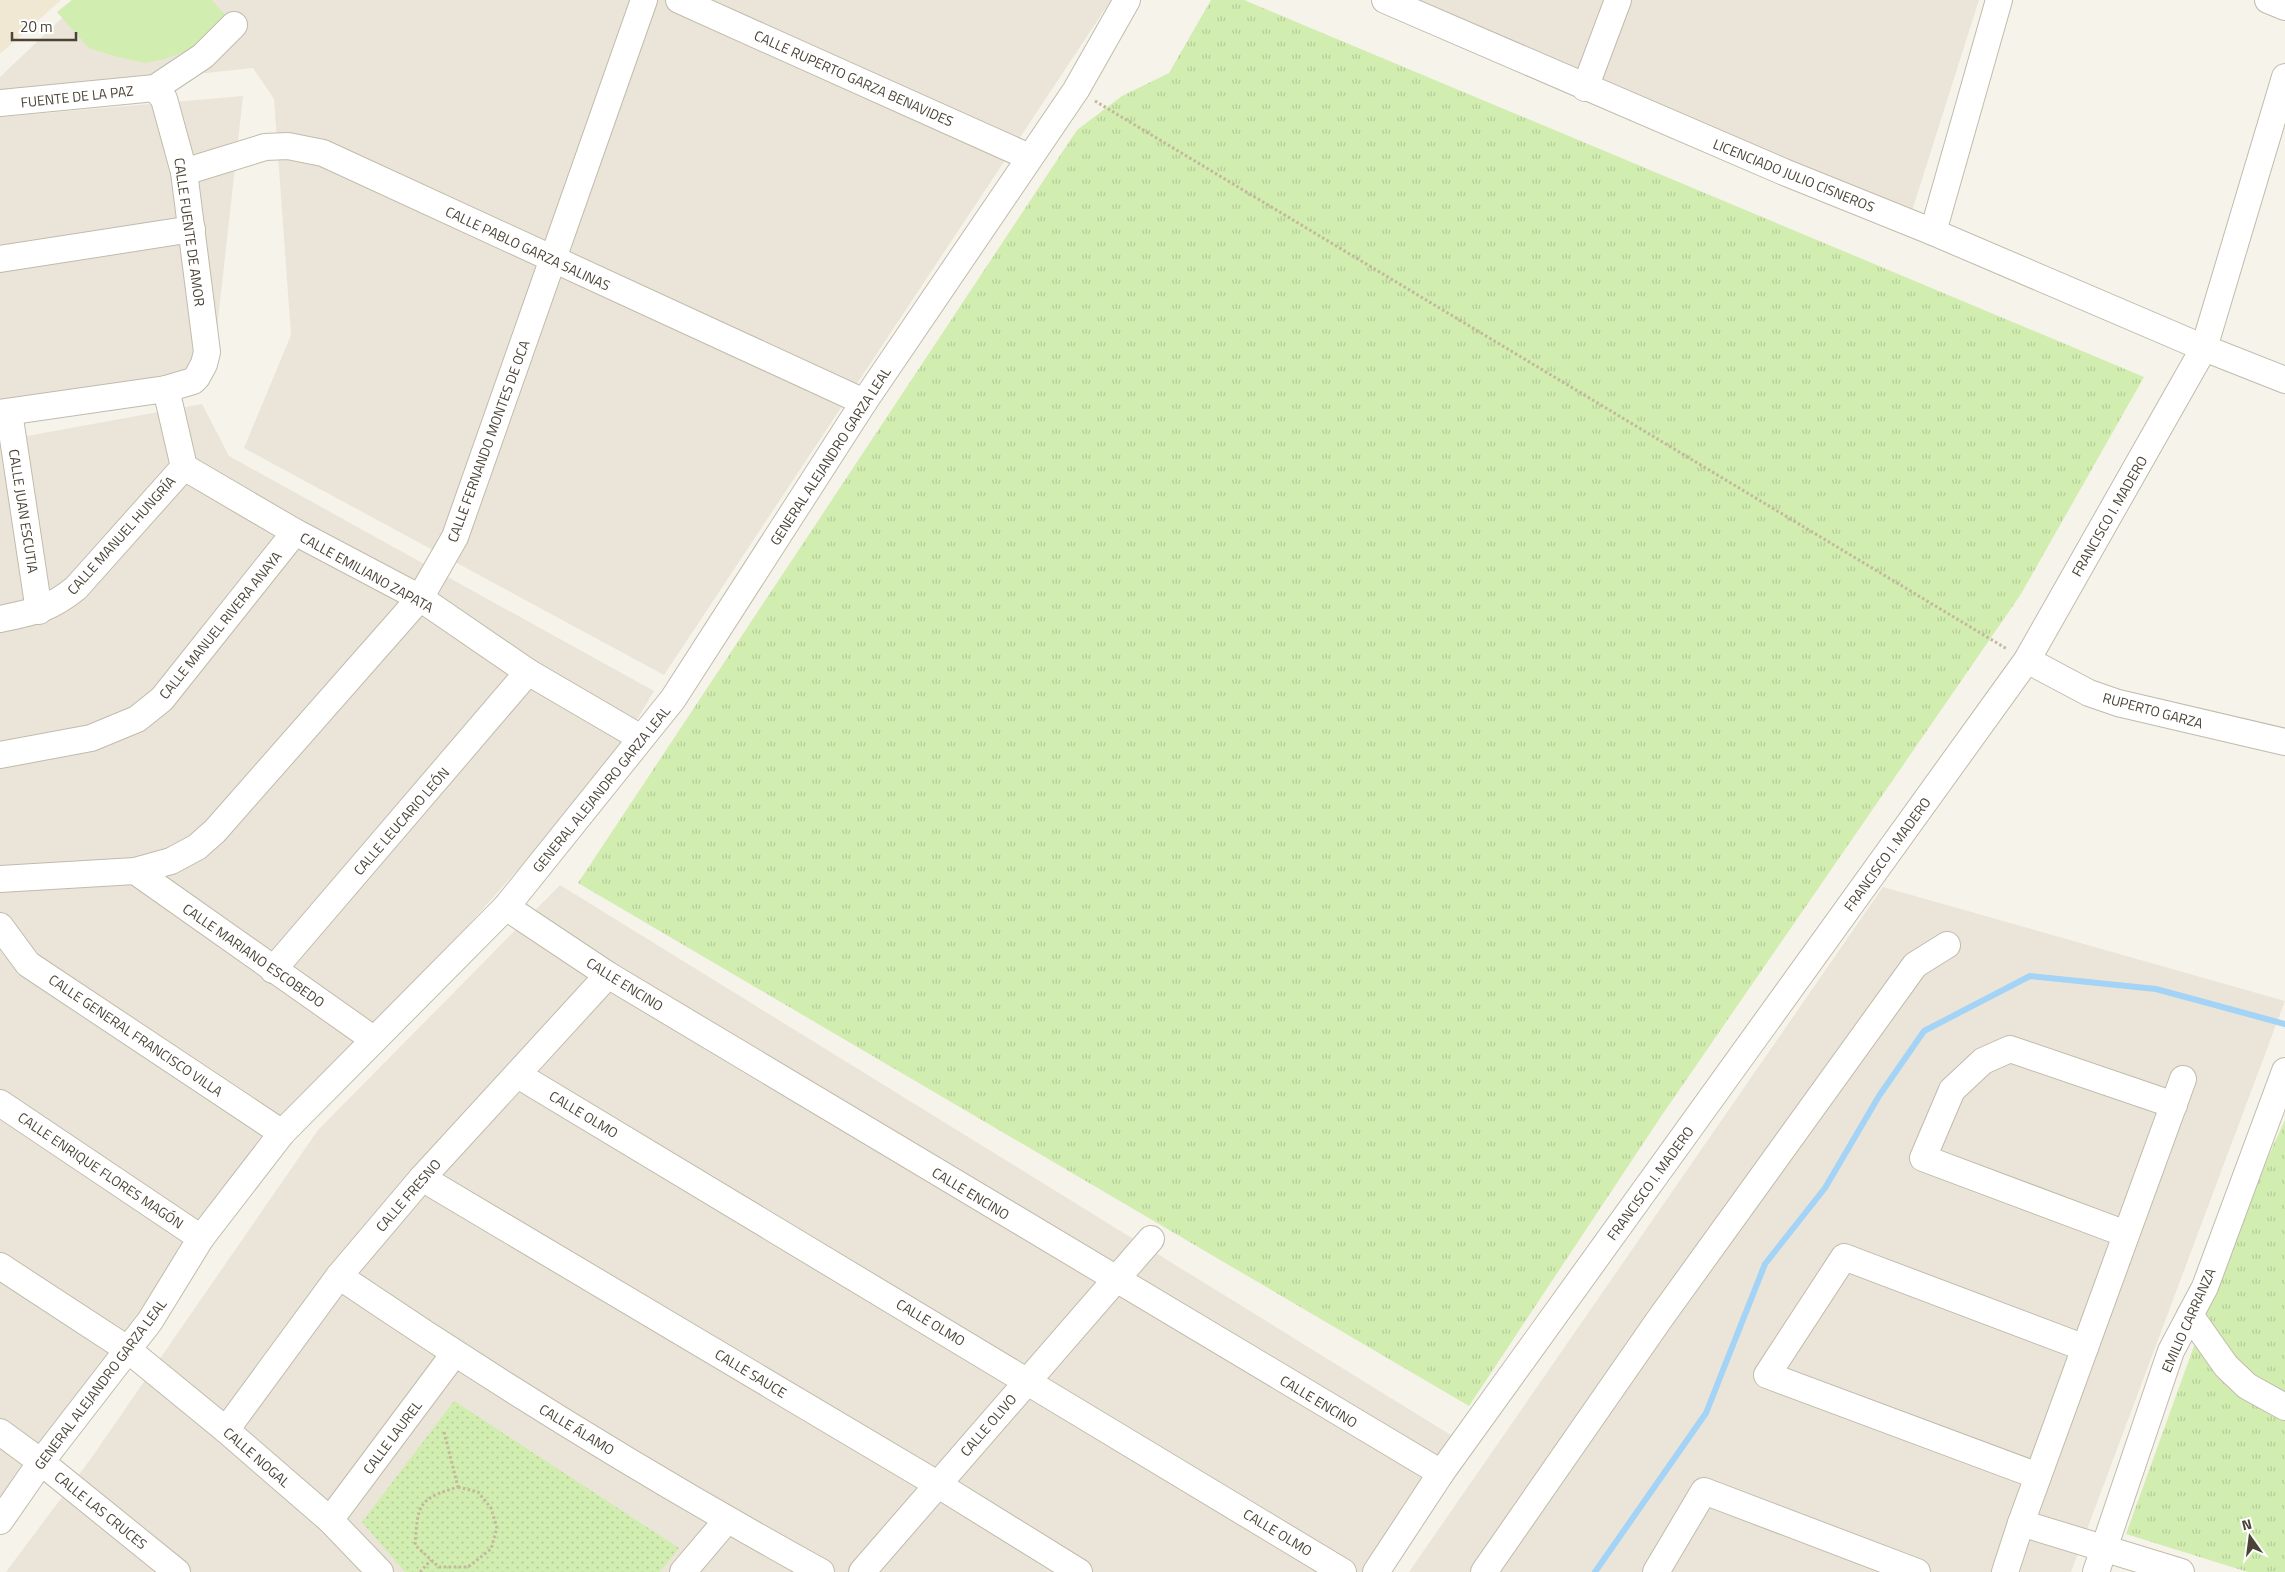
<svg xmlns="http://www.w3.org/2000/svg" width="2285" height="1572" viewBox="0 0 2285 1572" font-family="'Titillium Web',sans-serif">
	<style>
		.residential { fill: #eae5d8 }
		.education { fill: #f0e8d3 }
		.grass { fill: url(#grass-tufts) }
		.park { fill: url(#park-dots) }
		.pitch { fill: #d1edb0 }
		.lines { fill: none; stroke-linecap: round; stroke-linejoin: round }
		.stream { stroke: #a3d3f6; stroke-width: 6 }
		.minor-casing { stroke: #c2bbac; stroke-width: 28 }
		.path { stroke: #c5b79c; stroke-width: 3; stroke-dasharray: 2.5 2.5; stroke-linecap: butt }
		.minor { stroke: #fff; stroke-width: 26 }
		.labels { text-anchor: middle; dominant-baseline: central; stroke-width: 5; stroke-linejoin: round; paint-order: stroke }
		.street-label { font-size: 14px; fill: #4b4337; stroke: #fff }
	</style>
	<defs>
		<pattern id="grass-tufts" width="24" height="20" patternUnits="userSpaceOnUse" patternTransform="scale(1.25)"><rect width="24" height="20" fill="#d1edb0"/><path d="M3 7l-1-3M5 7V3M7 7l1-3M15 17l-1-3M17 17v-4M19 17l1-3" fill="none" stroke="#b5cc98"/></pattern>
		<pattern id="park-dots" width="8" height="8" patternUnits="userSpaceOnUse" patternTransform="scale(1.25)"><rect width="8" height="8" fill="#d1edb0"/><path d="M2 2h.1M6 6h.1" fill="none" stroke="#b5cc98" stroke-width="1.8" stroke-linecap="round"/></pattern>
	</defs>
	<rect width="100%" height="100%" fill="#f6f3ea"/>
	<g class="residential">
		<polygon points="81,0 1111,0 664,675 244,448 291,335 274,99 253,68 0,95 0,77"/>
		<polygon points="1399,0 1979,0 1910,217"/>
		<polygon points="243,96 212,373 0,408 0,117"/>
		<polygon points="202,404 229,456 654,691 610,765 390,1014 289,1112 0,1498 0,441"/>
		<polygon points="560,885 1454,1437 1364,1572 6,1572 92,1457 318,1130"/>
		<polygon points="1883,887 2285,1001 2071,1572 1409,1572"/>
	</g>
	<polygon class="education" points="0,0 61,0 0,54"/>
	<g class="grass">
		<polygon points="1211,0 1244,0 2144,377 2021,594 1662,1115 1469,1406 578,883 1077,130 1122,96 1169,73"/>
		<polygon points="2285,1120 2285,1572 2248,1572 2126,1534 2241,1216"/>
	</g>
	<polygon class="park" points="454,1401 679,1548 660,1572 405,1572 362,1522"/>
	<polygon class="pitch" points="72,0 212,0 232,23 219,39 165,59 145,63 114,56 89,48 57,12"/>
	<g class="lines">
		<polyline class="stream" points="1595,1572 1706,1413 1765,1264 1825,1188 1879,1096 1924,1031 2030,976 2156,989 2285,1024"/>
		<g class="minor-casing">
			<g id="minor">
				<polyline points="679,0 1029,157"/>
				<polyline points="1385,0 1784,172 1933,232 2204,348 2285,380"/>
				<polyline points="2268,0 2285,7"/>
				<polyline points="1585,88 1618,0"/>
				<polyline points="0,103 155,88 203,56 234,25"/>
				<polyline points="184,172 265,147 288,146 323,153 864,402"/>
				<polyline points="1933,232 1999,0"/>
				<polyline points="0,259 192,229"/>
				<polyline points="166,389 184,467 295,532 420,598 528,672 641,738"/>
				<polyline points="9,412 39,611"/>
				<polyline points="0,413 166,389 193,381 197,377 204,364 207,352 184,172 164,99 155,88"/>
				<path d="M0,619C33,612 49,610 76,588L184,467"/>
				<polyline points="2027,660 2089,693 2118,703 2285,742"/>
				<polyline points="0,755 91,738 137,719 162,699 295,532"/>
				<polyline points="135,871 373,1039"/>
				<polyline points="0,879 135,871 171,861 197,847 215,831 420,598 455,537 644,0"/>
				<polyline points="506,907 608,975 1441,1473"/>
				<polyline points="0,926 28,964 282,1133"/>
				<polyline points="273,970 528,672"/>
				<polyline points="518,1075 1343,1572"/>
				<polyline points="0,1103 201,1238"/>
				<polyline points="422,1178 937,1484 1079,1572"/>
				<polyline points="2126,1234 1923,1158 1952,1090 1983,1061 2010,1049 2174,1105"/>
				<polyline points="0,1266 127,1349 226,1430 330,1520 380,1572"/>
				<path d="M339,1276C495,1382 656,1481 821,1572"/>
				<polyline points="2190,1315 2226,1366 2247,1386 2285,1407"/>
				<polyline points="226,1430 339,1276 422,1178 608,975"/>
				<polyline points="0,1432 41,1462 177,1572"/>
				<polyline points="2038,1476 1767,1375 1844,1257 2085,1348"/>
				<polyline points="330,1520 454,1354"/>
				<polyline points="0,1521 41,1462 150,1321 201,1238 282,1133 506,907 673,699 864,402 1076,90 1127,0"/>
				<polyline points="2021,1523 2181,1572"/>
				<polyline points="683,1572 727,1520"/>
				<polyline points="862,1572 1151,1239"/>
				<polyline points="1376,1572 1441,1473 2027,660 2204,348 2285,77"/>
				<polyline points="1484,1572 1659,1320 1915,965 1947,945"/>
				<polyline points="1656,1572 1704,1491 1917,1572"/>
				<polyline points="2005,1572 2021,1523 2183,1079"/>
				<polyline points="2096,1572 2171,1351 2205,1287 2285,1071"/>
			</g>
		</g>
		<g class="path">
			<polyline points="1095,101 2007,649"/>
			<polyline points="444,1432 458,1487"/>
			<path d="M458,1487L478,1492L491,1508L497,1528L491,1549L468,1567H439L415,1545C418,1505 417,1499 458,1487Z"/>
			<polyline points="420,1572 431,1560"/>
		</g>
		<use href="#minor" class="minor"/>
	</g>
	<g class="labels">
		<g class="street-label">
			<text transform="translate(854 78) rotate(24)">CALLE RUPERTO GARZA BENAVIDES</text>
			<text transform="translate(77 96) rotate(-6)">FUENTE DE LA PAZ</text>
			<text transform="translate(1794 175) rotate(22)">LICENCIADO JULIO CISNEROS</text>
			<text transform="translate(190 232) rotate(82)">CALLE FUENTE DE AMOR</text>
			<text transform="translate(528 248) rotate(25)">CALLE PABLO GARZA SALINAS</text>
			<text transform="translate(488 441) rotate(-70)">CALLE FERNANDO MONTES DE OCA</text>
			<text transform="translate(830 456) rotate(-57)">GENERAL ALEJANDRO GARZA LEAL</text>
			<text transform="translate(24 511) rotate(81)">CALLE JUAN ESCUTIA</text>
			<text transform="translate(2109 516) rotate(-60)">FRANCISCO I. MADERO</text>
			<text transform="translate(121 535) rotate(-48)">CALLE MANUEL HUNGRÍA</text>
			<text transform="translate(367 572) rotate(29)">CALLE EMILIANO ZAPATA</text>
			<text transform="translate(220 625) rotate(-51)">CALLE MANUEL RIVERA ANAYA</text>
			<text transform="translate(2153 710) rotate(15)">RUPERTO GARZA</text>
			<text transform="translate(601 789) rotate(-51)">GENERAL ALEJANDRO GARZA LEAL</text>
			<text transform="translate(401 821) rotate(-49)">CALLE LEUCARIO LEÓN</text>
			<text transform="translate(1887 854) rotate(-54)">FRANCISCO I. MADERO</text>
			<text transform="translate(254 955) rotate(35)">CALLE MARIANO ESCOBEDO</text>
			<text transform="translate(625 984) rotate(32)">CALLE ENCINO</text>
			<text transform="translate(136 1035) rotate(34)">CALLE GENERAL FRANCISCO VILLA</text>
			<text transform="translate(584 1114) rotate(31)">CALLE OLMO</text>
			<text transform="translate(101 1170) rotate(34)">CALLE ENRIQUE FLORES MAGÓN</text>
			<text transform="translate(1650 1183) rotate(-54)">FRANCISCO I. MADERO</text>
			<text transform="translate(971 1193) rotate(31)">CALLE ENCINO</text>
			<text transform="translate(408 1195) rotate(-49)">CALLE FRESNO</text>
			<text transform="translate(2188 1320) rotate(-66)">EMILIO CARRANZA</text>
			<text transform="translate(931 1322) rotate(31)">CALLE OLMO</text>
			<text transform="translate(751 1373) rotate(31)">CALLE SAUCE</text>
			<text transform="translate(100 1384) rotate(-53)">GENERAL ALEJANDRO GARZA LEAL</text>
			<text transform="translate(1319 1401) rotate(31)">CALLE ENCINO</text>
			<text transform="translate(988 1425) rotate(-49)">CALLE OLIVO</text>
			<text transform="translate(577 1429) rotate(31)">CALLE ÁLAMO</text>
			<text transform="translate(392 1437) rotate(-53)">CALLE LAUREL</text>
			<text transform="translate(257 1457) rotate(41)">CALLE NOGAL</text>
			<text transform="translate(101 1510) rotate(39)">CALLE LAS CRUCES</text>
			<text transform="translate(1278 1532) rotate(31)">CALLE OLMO</text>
		</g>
	</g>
	<g transform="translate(2250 1537) rotate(346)" stroke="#ffffff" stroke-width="4" paint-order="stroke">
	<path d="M0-4L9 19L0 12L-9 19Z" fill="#4b4337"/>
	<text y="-8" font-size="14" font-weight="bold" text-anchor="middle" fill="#4b4337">N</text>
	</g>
	<path d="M12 32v8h64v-8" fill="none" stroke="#4b4337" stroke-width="2.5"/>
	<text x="20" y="32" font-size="15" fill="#4b4337" stroke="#ffffff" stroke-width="4" paint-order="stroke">20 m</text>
</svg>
